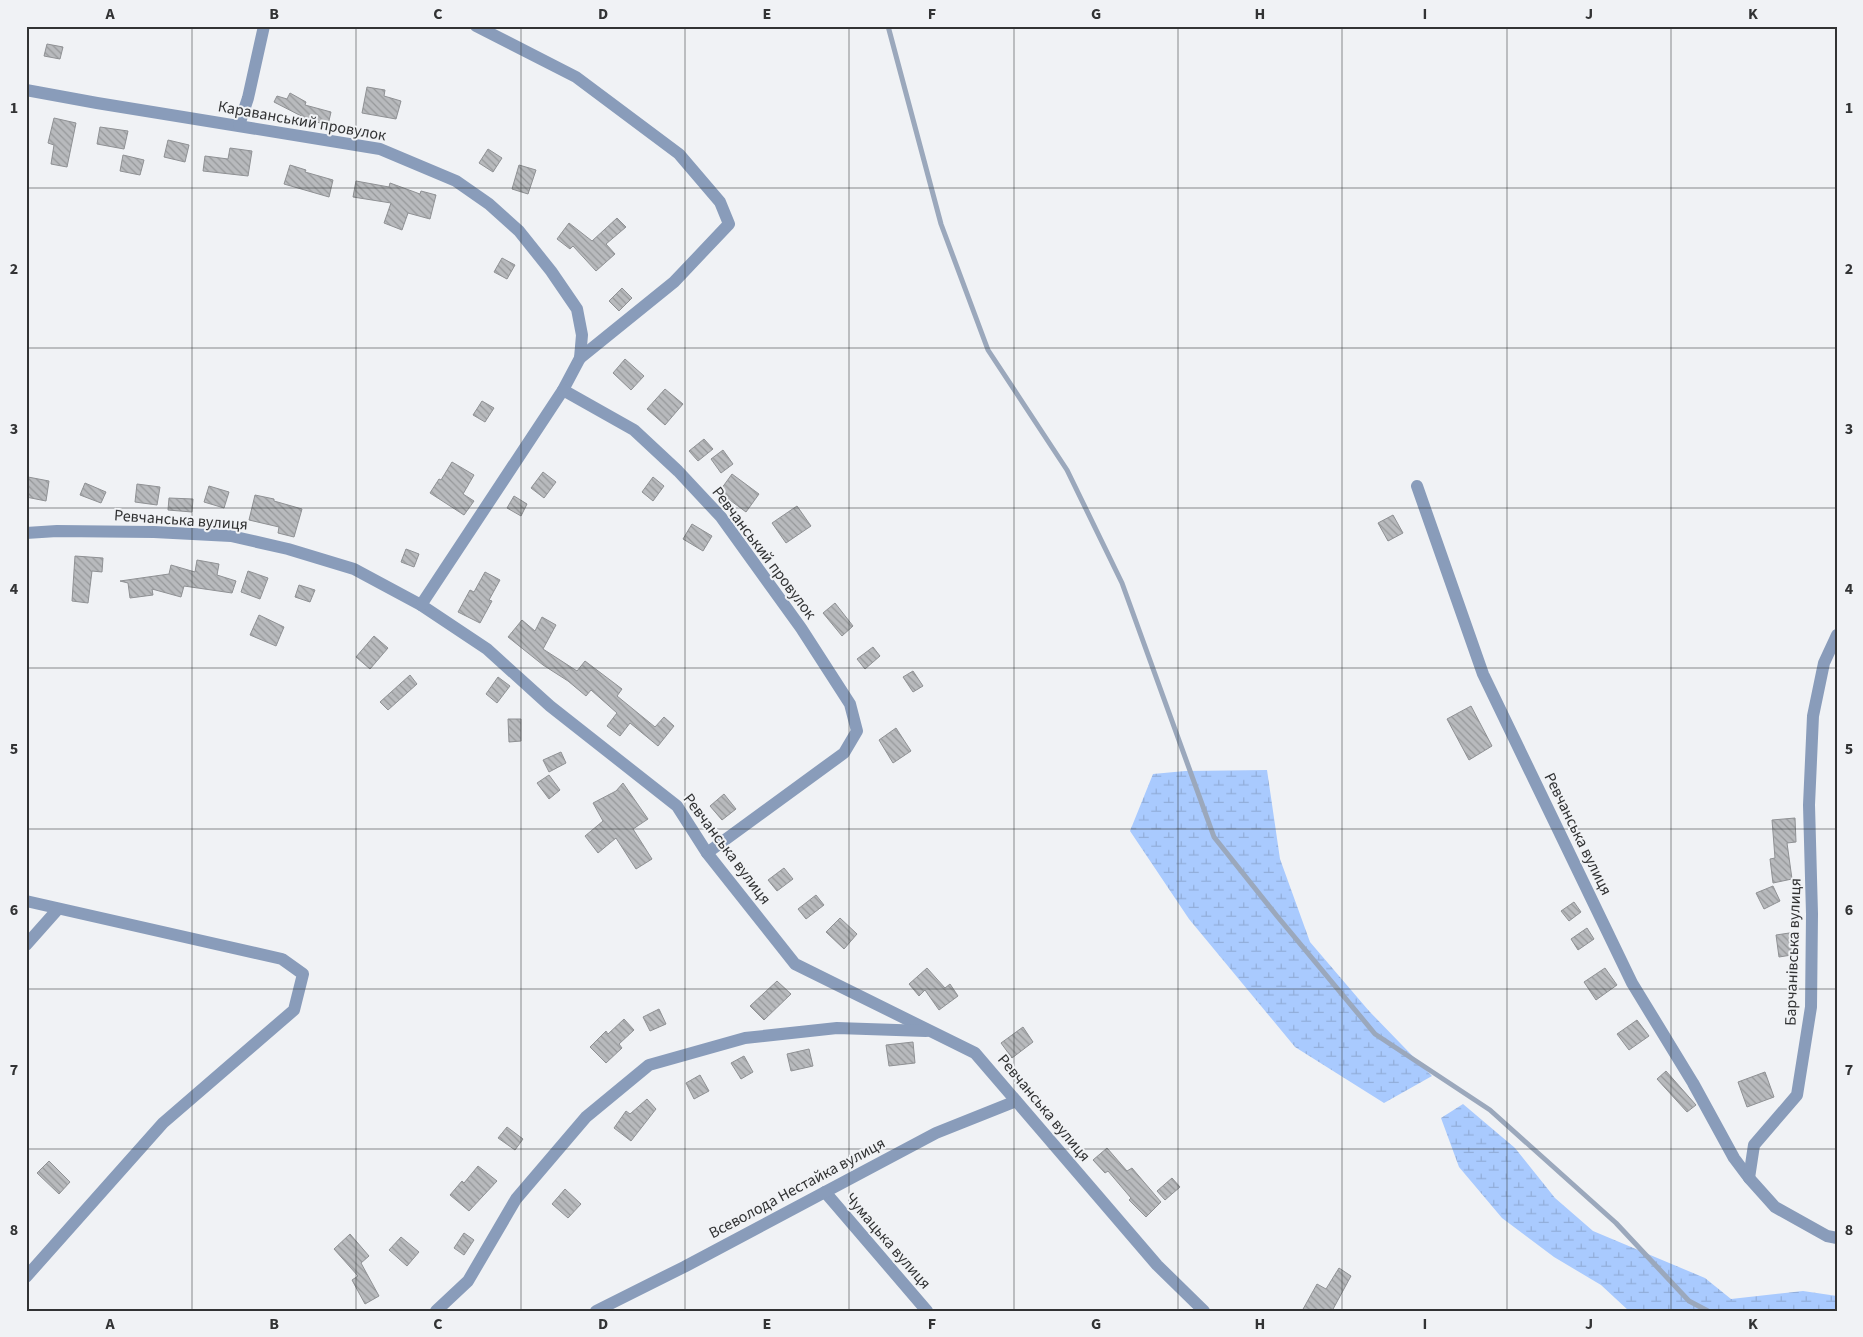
<svg xmlns="http://www.w3.org/2000/svg" width="1863" height="1337" viewBox="0 0 1863 1337" font-family="'Source Sans 3',sans-serif">
	<style>
		.wetland { fill: url(#wetland-marsh) }
		.lines { fill: none; stroke-linecap: round; stroke-linejoin: round }
		.stream { stroke: #9ba8bc; stroke-width: 5 }
		.building { fill: url(#building-back-hatch); stroke: #8f9194 }
		.street { stroke: #899cba; stroke-width: 12 }
		.grid { fill: none; stroke: #323334; stroke-width: 1; stroke-opacity: 0.55 }
		.labels { text-anchor: middle; dominant-baseline: central; stroke-width: 4; stroke-linejoin: round; paint-order: stroke }
		.street-label { font-size: 16px; fill: #323334; stroke: #f0f2f5 }
		.neatline { fill: none; stroke: #323334; stroke-width: 2 }
		.grid-label { font-size: 16px; text-anchor: middle; font-weight: bold; fill: #323334 }
	</style>
	<defs>
		<pattern id="wetland-marsh" width="20" height="14" patternUnits="userSpaceOnUse" patternTransform="scale(1.25)"><rect width="20" height="14" fill="#a9cafe"/><path d="M1 5h8M5 5V1M11 12h8M15 12V8" fill="none" stroke="#92aeda"/></pattern>
		<pattern id="building-back-hatch" width="6" height="6" patternUnits="userSpaceOnUse" patternTransform="scale(1.25)"><rect width="6" height="6" fill="#b8babd"/><path d="M-1 5l2 2M0 0l6 6M5-1l2 2" fill="none" stroke="#96989a"/></pattern>
	</defs>
	<rect width="100%" height="100%" fill="#f0f2f5"/>
	<g class="wetland">
		<polygon points="1267,770 1280,859 1310,942 1369,1011 1432,1076 1384,1103 1295,1047 1189,919 1130,831 1153,774 1185,771"/>
		<polygon points="1463,1104 1515,1148 1555,1198 1593,1231 1705,1278 1731,1299 1803,1291 1837,1296 1837,1311 1629,1311 1601,1285 1554,1257 1502,1218 1459,1167 1441,1118"/>
	</g>
	<g class="lines">
		<polyline class="stream" points="888,26 941,224 988,350 1067,470 1122,583 1214,837 1277,916 1375,1034 1490,1110 1616,1223 1689,1301 1708,1311"/>
	</g>
	<g class="building">
		<polygon points="47,44 63,47 60,59 44,56"/>
		<polygon points="367,87 385,90 384,96 401,101 396,119 362,113"/>
		<polygon points="290,93 306,102 305,105 331,112 328,125 309,120 274,102 277,96 287,99"/>
		<polygon points="54,118 76,123 67,167 51,164 54,145 48,143"/>
		<polygon points="100,127 128,131 124,149 97,144"/>
		<polygon points="168,140 189,145 185,162 164,157"/>
		<polygon points="230,148 252,151 248,176 203,171 205,156 228,159"/>
		<polygon points="488,149 502,158 493,172 479,163"/>
		<polygon points="123,155 144,160 140,175 120,171"/>
		<polygon points="290,165 306,170 305,172 333,180 329,197 284,184"/>
		<polygon points="519,165 536,170 528,194 512,189"/>
		<polygon points="356,181 389,187 390,183 420,194 421,191 436,195 430,219 408,213 402,230 384,223 391,203 353,197"/>
		<polygon points="617,218 626,227 606,244 615,254 596,271 573,246 570,249 557,239 569,223 592,241"/>
		<polygon points="502,258 515,265 507,279 494,272"/>
		<polygon points="622,288 632,298 619,311 609,301"/>
		<polygon points="625,359 644,376 631,390 613,373"/>
		<polygon points="665,389 683,404 665,425 647,409"/>
		<polygon points="482,401 494,408 485,422 473,415"/>
		<polygon points="704,439 713,449 698,461 689,451"/>
		<polygon points="723,450 733,464 721,473 711,459"/>
		<polygon points="452,462 474,475 463,494 474,501 464,515 430,493 439,479 441,480"/>
		<polygon points="543,472 556,482 544,498 531,488"/>
		<polygon points="732,474 759,494 746,512 719,492"/>
		<polygon points="28,477 49,481 46,501 26,497"/>
		<polygon points="653,477 664,486 653,501 642,492"/>
		<polygon points="85,483 106,492 101,503 80,495"/>
		<polygon points="137,484 160,487 157,505 135,502"/>
		<polygon points="209,486 229,492 224,508 204,502"/>
		<polygon points="255,495 274,499 274,501 302,509 294,537 278,533 279,527 249,520"/>
		<polygon points="514,496 527,504 521,516 507,508"/>
		<polygon points="169,498 193,499 192,512 168,510"/>
		<polygon points="797,506 811,526 786,543 772,523"/>
		<polygon points="1393,515 1403,533 1388,541 1378,523"/>
		<polygon points="692,524 712,536 703,551 683,539"/>
		<polygon points="406,549 419,554 414,567 401,562"/>
		<polygon points="75,556 103,558 102,572 92,571 88,603 72,601"/>
		<polygon points="197,560 219,564 217,575 236,581 232,593 184,586 181,597 152,589 153,595 130,598 128,583 120,581 169,574 171,565 195,572"/>
		<polygon points="248,571 268,578 260,599 241,592"/>
		<polygon points="485,572 500,580 489,600 492,601 480,623 458,612 470,590 474,592"/>
		<polygon points="299,585 315,590 310,602 295,597"/>
		<polygon points="835,603 853,626 842,636 823,613"/>
		<polygon points="259,615 284,627 276,646 250,635"/>
		<polygon points="542,617 556,625 543,649 577,671 585,661 622,689 617,696 655,727 664,717 674,726 658,746 630,723 620,736 607,726 617,713 591,690 586,696 568,681 543,665 508,637 522,620 535,631"/>
		<polygon points="374,636 388,648 370,669 356,657"/>
		<polygon points="873,647 880,656 865,669 857,659"/>
		<polygon points="913,671 923,686 913,692 903,677"/>
		<polygon points="410,675 417,684 388,710 380,702"/>
		<polygon points="498,677 510,686 497,703 486,694"/>
		<polygon points="1471,706 1492,746 1469,760 1447,719"/>
		<polygon points="508,719 521,719 521,741 509,742"/>
		<polygon points="896,728 911,751 893,763 879,740"/>
		<polygon points="561,752 566,763 549,772 543,760"/>
		<polygon points="549,775 560,790 549,799 537,783"/>
		<polygon points="623,783 648,819 633,829 652,859 636,869 616,838 598,853 585,836 603,821 593,803 616,791"/>
		<polygon points="724,794 736,809 722,820 710,806"/>
		<polygon points="1795,818 1796,842 1787,843 1792,879 1773,883 1770,859 1775,858 1772,820"/>
		<polygon points="784,868 793,879 777,891 768,880"/>
		<polygon points="1773,886 1780,901 1764,909 1756,893"/>
		<polygon points="816,895 824,905 806,919 798,909"/>
		<polygon points="1574,902 1581,912 1569,921 1561,911"/>
		<polygon points="840,918 857,934 844,949 826,932"/>
		<polygon points="1587,928 1594,939 1578,950 1571,939"/>
		<polygon points="1796,932 1798,954 1779,957 1776,935"/>
		<polygon points="927,968 945,988 950,984 958,996 939,1010 925,990 919,996 909,984"/>
		<polygon points="1605,968 1617,985 1596,1000 1584,982"/>
		<polygon points="777,981 791,994 764,1020 750,1006"/>
		<polygon points="659,1009 666,1024 650,1031 643,1017"/>
		<polygon points="624,1019 634,1030 619,1044 622,1048 606,1063 590,1047 606,1031 608,1034"/>
		<polygon points="1637,1020 1649,1036 1629,1050 1617,1034"/>
		<polygon points="1023,1027 1033,1042 1012,1058 1001,1043"/>
		<polygon points="913,1042 915,1063 889,1066 886,1045"/>
		<polygon points="809,1049 813,1066 791,1071 787,1054"/>
		<polygon points="744,1056 753,1072 741,1079 731,1063"/>
		<polygon points="1666,1071 1696,1105 1687,1112 1657,1079"/>
		<polygon points="1765,1072 1774,1097 1747,1107 1738,1082"/>
		<polygon points="700,1075 709,1091 694,1099 686,1083"/>
		<polygon points="647,1099 656,1109 631,1141 614,1128 626,1111 630,1114"/>
		<polygon points="507,1127 523,1139 515,1150 498,1138"/>
		<polygon points="1107,1148 1127,1171 1132,1168 1161,1202 1146,1217 1129,1200 1131,1198 1108,1171 1105,1173 1093,1160"/>
		<polygon points="49,1161 70,1182 59,1194 37,1173"/>
		<polygon points="478,1166 497,1181 469,1211 450,1195 462,1181 464,1183"/>
		<polygon points="1172,1178 1180,1187 1165,1200 1157,1191"/>
		<polygon points="565,1189 581,1204 568,1218 552,1204"/>
		<polygon points="464,1233 474,1240 464,1255 454,1248"/>
		<polygon points="350,1234 369,1256 361,1263 379,1296 365,1304 352,1280 358,1276 334,1249"/>
		<polygon points="401,1237 419,1252 407,1266 389,1250"/>
		<polygon points="1339,1268 1351,1276 1332,1311 1302,1311 1317,1284 1326,1289"/>
	</g>
	<g class="lines">
		<g class="street">
			<polyline points="476,26 576,77 679,154 720,202 729,224 674,282 580,358"/>
			<polyline points="26,90 97,103 380,149 456,181 489,204 519,231 551,271 577,309 582,335 580,358 563,390"/>
			<polyline points="239,125 248,98 264,26"/>
			<polyline points="1417,486 1483,674 1632,983 1693,1083 1734,1158 1749,1178 1775,1207 1827,1236 1837,1238"/>
			<polyline points="26,533 57,531 154,532 231,536 288,549 354,569 421,605 487,649 550,706 677,806 707,853 795,964 975,1053 1157,1265 1204,1311"/>
			<polyline points="421,605 563,390 634,430 678,471 721,517 801,628 850,704 857,731 844,753 707,853"/>
			<polyline points="26,901 282,959 303,974 294,1010 163,1123 26,1277"/>
			<polyline points="26,945 58,909"/>
			<polyline points="1749,1178 1754,1145 1797,1095 1811,1007 1812,914 1809,805 1813,716 1824,663 1837,635"/>
			<polyline points="825,1192 927,1311"/>
			<polyline points="436,1311 468,1281 516,1199 586,1117 649,1065 745,1038 837,1028 926,1031"/>
			<polyline points="596,1311 684,1267 936,1133 1016,1101"/>
		</g>
	</g>
	<path class="grid" d="M192,26V1311M356,26V1311M521,26V1311M685,26V1311M849,26V1311M1014,26V1311M1178,26V1311M1342,26V1311M1507,26V1311M1671,26V1311M26,188H1837M26,348H1837M26,508H1837M26,668H1837M26,829H1837M26,989H1837M26,1149H1837"/>
	<g class="labels">
		<g class="street-label">
			<text transform="translate(302 121) rotate(10)">Караванський провулок</text>
			<text transform="translate(181 520) rotate(4)">Ревчанська вулиця</text>
			<text transform="translate(764 553) rotate(53)">Ревчанський провулок</text>
			<text transform="translate(1578 834) rotate(64)">Ревчанська вулиця</text>
			<text transform="translate(727 849) rotate(53)">Ревчанська вулиця</text>
			<text transform="translate(1793 952) rotate(-88)">Барчанівська вулиця</text>
			<text transform="translate(1044 1108) rotate(50)">Ревчанська вулиця</text>
			<text transform="translate(797 1188) rotate(-28)">Всеволода Нестайка вулиця</text>
			<text transform="translate(888 1241) rotate(49)">Чумацька вулиця</text>
		</g>
	</g>
	<rect width="1863" height="1337" fill="none" stroke="#f0f2f5" stroke-width="55"/>
	<rect x="28" y="28" width="1808" height="1282" class="neatline"/>
	<g class="grid-label">
		<text x="110" y="19">A</text>
		<text x="274" y="19">B</text>
		<text x="438" y="19">C</text>
		<text x="603" y="19">D</text>
		<text x="767" y="19">E</text>
		<text x="932" y="19">F</text>
		<text x="1096" y="19">G</text>
		<text x="1260" y="19">H</text>
		<text x="1425" y="19">I</text>
		<text x="1589" y="19">J</text>
		<text x="1753" y="19">K</text>
		<text x="14" y="113">1</text>
		<text x="1849" y="113">1</text>
		<text x="14" y="274">2</text>
		<text x="1849" y="274">2</text>
		<text x="14" y="434">3</text>
		<text x="1849" y="434">3</text>
		<text x="14" y="594">4</text>
		<text x="1849" y="594">4</text>
		<text x="14" y="754">5</text>
		<text x="1849" y="754">5</text>
		<text x="14" y="915">6</text>
		<text x="1849" y="915">6</text>
		<text x="14" y="1075">7</text>
		<text x="1849" y="1075">7</text>
		<text x="14" y="1235">8</text>
		<text x="1849" y="1235">8</text>
		<text x="110" y="1329">A</text>
		<text x="274" y="1329">B</text>
		<text x="438" y="1329">C</text>
		<text x="603" y="1329">D</text>
		<text x="767" y="1329">E</text>
		<text x="932" y="1329">F</text>
		<text x="1096" y="1329">G</text>
		<text x="1260" y="1329">H</text>
		<text x="1425" y="1329">I</text>
		<text x="1589" y="1329">J</text>
		<text x="1753" y="1329">K</text>
	</g>
</svg>
